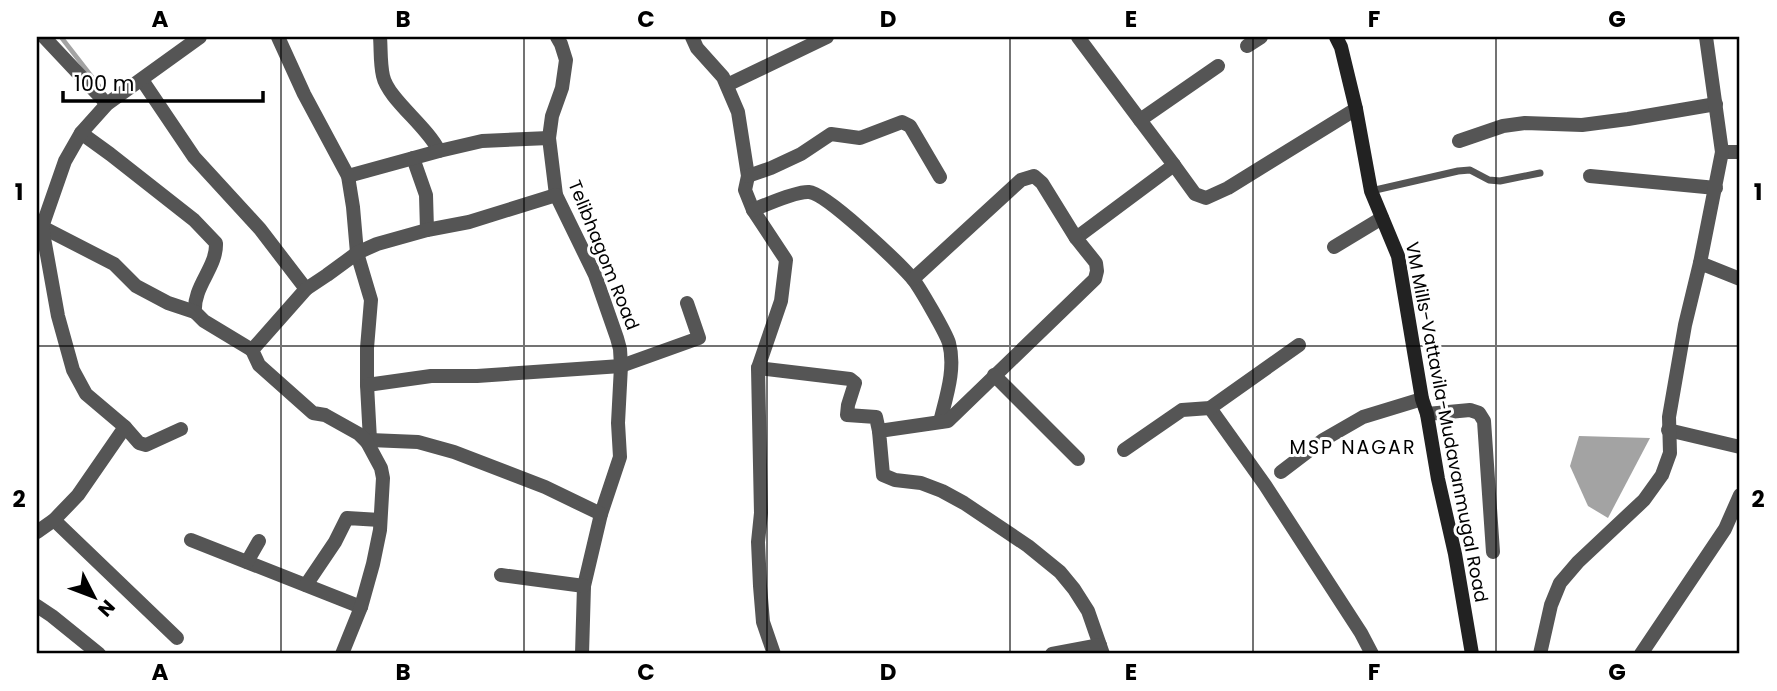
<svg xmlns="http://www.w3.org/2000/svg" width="1777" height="691" viewBox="0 0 1777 691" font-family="Poppins,sans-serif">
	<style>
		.water { fill: #a3a3a3 }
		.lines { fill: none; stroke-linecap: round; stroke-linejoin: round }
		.stream { stroke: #a3a3a3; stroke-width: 4.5 }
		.lane { stroke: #555; stroke-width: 7 }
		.street { stroke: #555; stroke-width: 14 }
		.secondary { stroke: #222; stroke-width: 14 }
		.grid { fill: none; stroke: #000; stroke-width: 2; stroke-opacity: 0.55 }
		.labels { text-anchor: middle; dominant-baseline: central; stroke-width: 6; stroke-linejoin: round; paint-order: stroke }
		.street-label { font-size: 18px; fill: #000; stroke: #fff }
		.neighbourhood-label { font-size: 19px; letter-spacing: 2px; fill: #000; stroke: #fff }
		.neatline { fill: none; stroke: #000; stroke-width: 2.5 }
		.grid-label { font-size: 23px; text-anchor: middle; font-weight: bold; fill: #000 }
	</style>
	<rect width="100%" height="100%" fill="#fff"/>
	<polygon class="water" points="1579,436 1650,438 1608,518 1588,506 1570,466"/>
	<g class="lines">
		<polyline class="stream" points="61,37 99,86"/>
		<polyline class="lane" points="1371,191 1458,171 1470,170 1489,180 1500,181 1540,173"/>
		<g class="street">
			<polyline points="44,37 107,104"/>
			<polyline points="278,37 304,94 348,176 353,207 357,253 371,300 367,348 367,385 370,440"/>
			<path d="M380,37C381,49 380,63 383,76C388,99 427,126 439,151"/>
			<polyline points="557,37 561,44 566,60 562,88 552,116 549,138 556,195 595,275 617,338 620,349 621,366 618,423 620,457 601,514 584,586 582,654"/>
			<polyline points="692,37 697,48 723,77 738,112 748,176 745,190 753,210 786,260 781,301 758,368 761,513 758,542 760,586 763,622 774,654"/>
			<polyline points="1078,37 1140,120"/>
			<polyline points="1247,46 1261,37"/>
			<polyline points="142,80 194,157 260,229 306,289"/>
			<polyline points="727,85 827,37"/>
			<path d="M81,133L110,154L194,220L216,243C217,268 193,286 195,312L204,321L252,350"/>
			<polyline points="1459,141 1503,126 1525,123 1582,125 1628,119 1716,104"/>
			<polyline points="1722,152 1740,152"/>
			<polyline points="413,158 426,195 427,230"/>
			<polyline points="1174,165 1140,120 1218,66"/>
			<polyline points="348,176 439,151 482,141 549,138"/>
			<polyline points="748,176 771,168 801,154 831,134 860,138 902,122 910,126 940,177"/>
			<polyline points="1590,176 1716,188"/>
			<path d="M753,210C765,205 796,191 809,192C826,193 898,262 912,278C919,286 946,333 949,343C956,369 946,397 940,422"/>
			<polyline points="42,227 114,264 136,286 168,303 195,312"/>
			<polyline points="1076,238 1174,165 1195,194 1206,198 1228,188 1356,109"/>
			<polyline points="1334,247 1382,218"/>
			<polyline points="1700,263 1722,152 1706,37"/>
			<polyline points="913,279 1021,180 1034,176 1042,183 1076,238 1096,263 1097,271 1095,279 948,421 879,431 883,475 895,480 921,483 942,491 964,503 1028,546 1060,572 1074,589 1088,611 1103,654"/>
			<polyline points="758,368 850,379 855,383 848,405 847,415 876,417 879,431"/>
			<polyline points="994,375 1078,459"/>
			<polyline points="367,385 431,376 477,376 621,366 699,338 687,303"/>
			<polyline points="1210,408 1265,485 1361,633 1372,654"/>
			<polyline points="1427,414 1470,410 1479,413 1484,421 1493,552"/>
			<polyline points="125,427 139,443 146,445 181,429"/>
			<polyline points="1668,430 1740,447"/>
			<polyline points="367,442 370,440 418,442 454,452 545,487 601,514"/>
			<polyline points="1124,450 1182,410 1210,408 1299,345"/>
			<polyline points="1281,472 1323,440 1363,417 1422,399"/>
			<polyline points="54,520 177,638"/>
			<polyline points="37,532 54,520 78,495 125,427 86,394 73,370 58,316 42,227 65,161 81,133 107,104 200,37"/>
			<polyline points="191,540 361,607"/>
			<polyline points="247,562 259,541"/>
			<polyline points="501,575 584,586"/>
			<polyline points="306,585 335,542 347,518 380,520"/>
			<polyline points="37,606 52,616 99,654"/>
			<polyline points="342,654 361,607 373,564 380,530 383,478 381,468 367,442 359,434 325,415 313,413 259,365 252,350 306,289 327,275 357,253 377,244 427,230 469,222 556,195"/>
			<polyline points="1052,654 1100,645"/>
			<polyline points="1540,654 1551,605 1560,583 1578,562 1644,500 1662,475 1670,453 1669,417 1685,325 1700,263 1740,279"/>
			<polyline points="1641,654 1725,529 1740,495"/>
		</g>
		<polyline class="secondary" points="1336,37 1341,47 1356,109 1371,191 1398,256 1422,399 1427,414 1438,479 1455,554 1472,654"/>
	</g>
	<path class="grid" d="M281,37V654M524,37V654M767,37V654M1010,37V654M1253,37V654M1496,37V654M37,346H1740"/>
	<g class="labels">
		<g class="street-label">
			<text transform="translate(604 255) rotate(68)">Telibhagom Road</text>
			<text transform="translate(1447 422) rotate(79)">VM Mills-Vattavila-Mudavanmugal Road</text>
		</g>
		<g class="neighbourhood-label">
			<text x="1353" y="447">MSP NAGAR</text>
		</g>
	</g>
	<rect width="1777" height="691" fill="none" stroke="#ffffff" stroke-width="77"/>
	<g transform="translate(94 597) rotate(132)" stroke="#ffffff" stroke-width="5" paint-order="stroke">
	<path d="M0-5L12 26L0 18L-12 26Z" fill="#000000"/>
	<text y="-10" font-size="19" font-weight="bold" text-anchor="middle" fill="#000000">N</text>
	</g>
	<path d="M63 91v10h200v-10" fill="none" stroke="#000000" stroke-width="3.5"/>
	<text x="74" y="91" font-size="21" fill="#000000" stroke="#ffffff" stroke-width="5" paint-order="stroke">100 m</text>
	<rect x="38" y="38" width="1700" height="614" class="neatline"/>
	<g class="grid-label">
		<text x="160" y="27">A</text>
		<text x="403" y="27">B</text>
		<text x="646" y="27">C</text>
		<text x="888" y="27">D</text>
		<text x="1131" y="27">E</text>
		<text x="1374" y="27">F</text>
		<text x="1617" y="27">G</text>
		<text x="19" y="200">1</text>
		<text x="1758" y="200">1</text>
		<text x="19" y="507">2</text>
		<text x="1758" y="507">2</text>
		<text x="160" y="680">A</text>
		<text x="403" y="680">B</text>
		<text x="646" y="680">C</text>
		<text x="888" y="680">D</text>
		<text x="1131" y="680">E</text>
		<text x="1374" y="680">F</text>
		<text x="1617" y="680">G</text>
	</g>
</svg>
